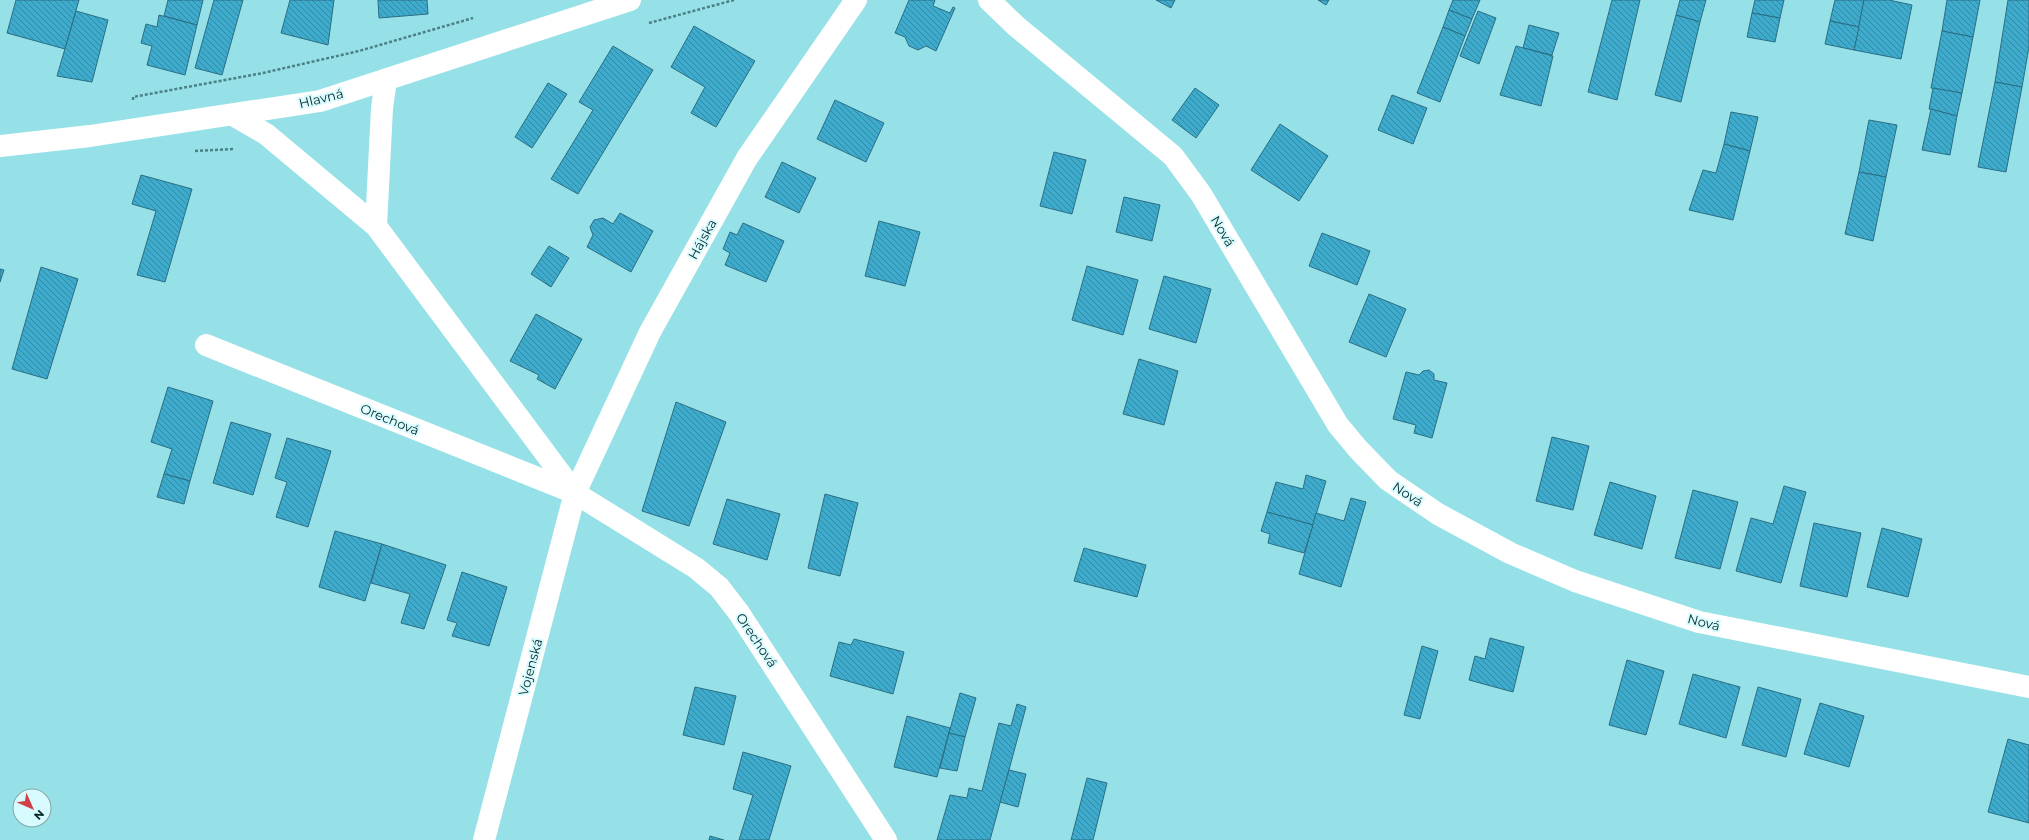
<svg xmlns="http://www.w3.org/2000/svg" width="2029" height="840" viewBox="0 0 2029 840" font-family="Montserrat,sans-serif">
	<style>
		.building { fill: url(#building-back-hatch); stroke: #2a6e84 }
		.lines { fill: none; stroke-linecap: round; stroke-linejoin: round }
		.path { stroke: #4b8084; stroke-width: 2.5; stroke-dasharray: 3 2; stroke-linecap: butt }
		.street { stroke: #fff; stroke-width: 22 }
		.secondary { stroke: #fff; stroke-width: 22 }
		.labels { text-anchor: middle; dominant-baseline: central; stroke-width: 4; stroke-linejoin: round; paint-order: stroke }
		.street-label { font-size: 13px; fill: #07282a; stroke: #d7fbfe }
	</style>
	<defs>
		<pattern id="building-back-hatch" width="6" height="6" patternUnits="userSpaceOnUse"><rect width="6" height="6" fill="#3eabcc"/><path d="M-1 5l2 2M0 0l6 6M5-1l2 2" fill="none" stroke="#328ba6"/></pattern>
	</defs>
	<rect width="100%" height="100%" fill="#96e1e7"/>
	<g class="building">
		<polygon points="16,0 79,0 65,49 7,33"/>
		<polygon points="168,0 203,0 197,25 164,16"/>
		<polygon points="214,0 243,0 222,75 195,68"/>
		<polygon points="290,0 334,0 328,45 281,33"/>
		<polygon points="378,0 427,0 428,14 379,18"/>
		<polygon points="909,0 935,0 933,6 950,13 953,7 955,8 936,51 926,46 918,50 909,46 905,37 895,33"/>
		<polygon points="1156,0 1175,0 1171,8"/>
		<polygon points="1318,0 1329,0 1326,5"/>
		<polygon points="1453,0 1480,0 1472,19 1449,10"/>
		<polygon points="1612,0 1640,0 1617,100 1588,92"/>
		<polygon points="1680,0 1706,0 1700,22 1676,15"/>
		<polygon points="1755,0 1784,0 1780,18 1752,13"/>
		<polygon points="1835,0 1864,0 1859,27 1830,21"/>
		<polygon points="1864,0 1889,0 1912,5 1901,59 1854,50"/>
		<polygon points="1947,0 1980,0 1973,37 1942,31"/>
		<polygon points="2008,0 2029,0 2029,47 2022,87 1995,82"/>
		<polygon points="1449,10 1472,19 1465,36 1443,27"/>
		<polygon points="76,11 108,20 92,82 57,76"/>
		<polygon points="1478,11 1496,18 1479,64 1460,56"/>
		<polygon points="1752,13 1780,18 1775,42 1747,37"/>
		<polygon points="159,15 197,25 185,75 147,65 152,46 141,43 146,24 157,27"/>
		<polygon points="1676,15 1700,22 1681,102 1655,95"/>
		<polygon points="1830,21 1859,27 1854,50 1825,44"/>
		<polygon points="1529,25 1559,33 1552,55 1523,48"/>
		<polygon points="694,26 755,61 716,127 691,113 705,87 671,67"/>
		<polygon points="1443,27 1465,36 1440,102 1417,93"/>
		<polygon points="1942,31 1973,37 1962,93 1931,88"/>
		<polygon points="613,46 653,70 578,194 551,179 593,110 579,102"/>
		<polygon points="1516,46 1553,56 1541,106 1500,95"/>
		<polygon points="1995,82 2022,87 2006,172 1978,167"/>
		<polygon points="548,83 567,94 532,148 515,137"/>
		<polygon points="1195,88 1219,105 1196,138 1172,120"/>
		<polygon points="1933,88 1962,93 1957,116 1929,109"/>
		<polygon points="1392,95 1427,108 1413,144 1378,130"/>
		<polygon points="835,100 884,123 866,162 817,139"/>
		<polygon points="1931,109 1957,116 1950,155 1922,150"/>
		<polygon points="1731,112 1758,117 1750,151 1724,144"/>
		<polygon points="1869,120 1897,125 1886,177 1859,172"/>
		<polygon points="1280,124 1328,156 1299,201 1251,170"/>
		<polygon points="1724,144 1750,151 1733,220 1689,210 1703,170 1716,173"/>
		<polygon points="1054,152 1086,160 1072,214 1040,206"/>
		<polygon points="782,162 816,178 799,213 765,197"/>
		<polygon points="1859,172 1886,177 1873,241 1845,234"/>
		<polygon points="141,175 192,189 165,282 137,275 156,211 132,204"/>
		<polygon points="1124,197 1160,205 1152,241 1116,232"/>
		<polygon points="620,213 653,231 631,272 587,247 593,235 590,227 594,220 603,218 613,224"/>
		<polygon points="879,221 920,232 905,286 865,276"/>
		<polygon points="743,223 784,241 766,282 725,265 730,253 723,249 730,232 737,235"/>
		<polygon points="1322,233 1370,251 1357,285 1309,266"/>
		<polygon points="549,246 569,258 551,287 531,274"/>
		<polygon points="1087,266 1138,280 1123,335 1072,320"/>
		<polygon points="41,267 78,279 47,379 12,369"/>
		<polygon points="0,269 4,270 0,282"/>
		<polygon points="1164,276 1211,289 1196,343 1149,329"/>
		<polygon points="1369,294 1406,309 1386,357 1349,342"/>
		<polygon points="536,314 582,339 555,389 537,379 539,375 510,361"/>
		<polygon points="1139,359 1178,371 1164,425 1123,414"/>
		<polygon points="1429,370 1434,374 1434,380 1447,383 1432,438 1414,433 1416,425 1393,419 1406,372 1419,375 1423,371"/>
		<polygon points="168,387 213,401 190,481 164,474 172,449 151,442"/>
		<polygon points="676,402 726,422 689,526 642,511"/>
		<polygon points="231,422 271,434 253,495 213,483"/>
		<polygon points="1552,437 1589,446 1573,510 1536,501"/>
		<polygon points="287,438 331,451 308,527 276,517 287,482 275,478"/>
		<polygon points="164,474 190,481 184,504 157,497"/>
		<polygon points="1306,475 1326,481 1313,525 1267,512 1276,482 1303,489"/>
		<polygon points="1610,482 1656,496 1642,549 1594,535"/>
		<polygon points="1784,486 1806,492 1781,583 1736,571 1751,518 1773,524"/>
		<polygon points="1693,490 1738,502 1720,569 1675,558"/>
		<polygon points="825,494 858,503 840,576 808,568"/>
		<polygon points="1351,498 1366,502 1341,587 1299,574 1316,513 1344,521"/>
		<polygon points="727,499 780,514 767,560 713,544"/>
		<polygon points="1267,512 1313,525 1304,553 1268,543 1270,534 1261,531"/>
		<polygon points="1814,523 1861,533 1847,597 1800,586"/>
		<polygon points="1882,528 1922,539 1908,597 1867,587"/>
		<polygon points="335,531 382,544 365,601 319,587"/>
		<polygon points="382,544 446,565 424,629 401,623 410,594 371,583"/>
		<polygon points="1084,548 1146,565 1137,597 1074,581"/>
		<polygon points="462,572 507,587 489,646 452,636 457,623 447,620"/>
		<polygon points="1490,638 1524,647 1513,692 1469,680 1475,656 1485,659"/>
		<polygon points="854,639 904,652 893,694 830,676 839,642 851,645"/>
		<polygon points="1422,646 1438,651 1420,719 1404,715"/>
		<polygon points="1627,660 1664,671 1646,735 1609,725"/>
		<polygon points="1693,674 1740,687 1726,738 1679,724"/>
		<polygon points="695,687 736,696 724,745 683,735"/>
		<polygon points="1758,687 1801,699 1786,757 1742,745"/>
		<polygon points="960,693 976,698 965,737 949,733"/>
		<polygon points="1820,703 1864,716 1849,767 1804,754"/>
		<polygon points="1017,704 1026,707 990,840 937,840 950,795 967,798 969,788 982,791 999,723 1011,726"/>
		<polygon points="907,716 950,728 937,777 894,767"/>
		<polygon points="949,733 965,737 957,771 940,768"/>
		<polygon points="2008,739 2029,745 2029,823 1988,812"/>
		<polygon points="743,752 791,766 769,840 739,840 753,795 733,789"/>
		<polygon points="1009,770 1026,774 1018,807 1000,802"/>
		<polygon points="1087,778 1107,783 1093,840 1071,840"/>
		<polygon points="710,836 724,840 709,840"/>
	</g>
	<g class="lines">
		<g class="path">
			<polyline points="649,23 734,0"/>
			<polyline points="133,100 133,97 263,73 359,51 473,18"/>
			<polyline points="195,151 234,149"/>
		</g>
		<g class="street">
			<polyline points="989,0 1016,26 1173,156 1201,194 1338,425 1358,449 1388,480 1438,514 1510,553 1575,581 1699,622 2029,687"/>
			<polyline points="233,115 266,134 376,226 575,493"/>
			<polyline points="376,226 382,108 386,80"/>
			<polyline points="206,345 575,493 696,568 719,587 739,613 886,840"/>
			<polyline points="484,840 575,493 650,332 747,158 856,0"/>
		</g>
		<polyline class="secondary" points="0,146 90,136 320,101 630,0"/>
	</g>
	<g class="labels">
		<g class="street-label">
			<text transform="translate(321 98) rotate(-14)">Hlavná</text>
			<text transform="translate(1223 231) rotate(59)">Nová</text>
			<text transform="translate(702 239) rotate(-61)">Hájska</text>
			<text transform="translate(390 419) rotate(22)">Orechová</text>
			<text transform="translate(1408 494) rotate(34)">Nová</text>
			<text transform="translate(1704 622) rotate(14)">Nová</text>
			<text transform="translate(757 640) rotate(56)">Orechová</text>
			<text transform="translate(530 667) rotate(-75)">Vojenská</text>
		</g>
	</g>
	<g transform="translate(32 808) rotate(135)"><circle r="19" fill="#d7fbfe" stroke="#84a7a9"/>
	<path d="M0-3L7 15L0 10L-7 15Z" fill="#d04048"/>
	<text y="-6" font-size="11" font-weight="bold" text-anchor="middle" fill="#07282a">N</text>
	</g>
</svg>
